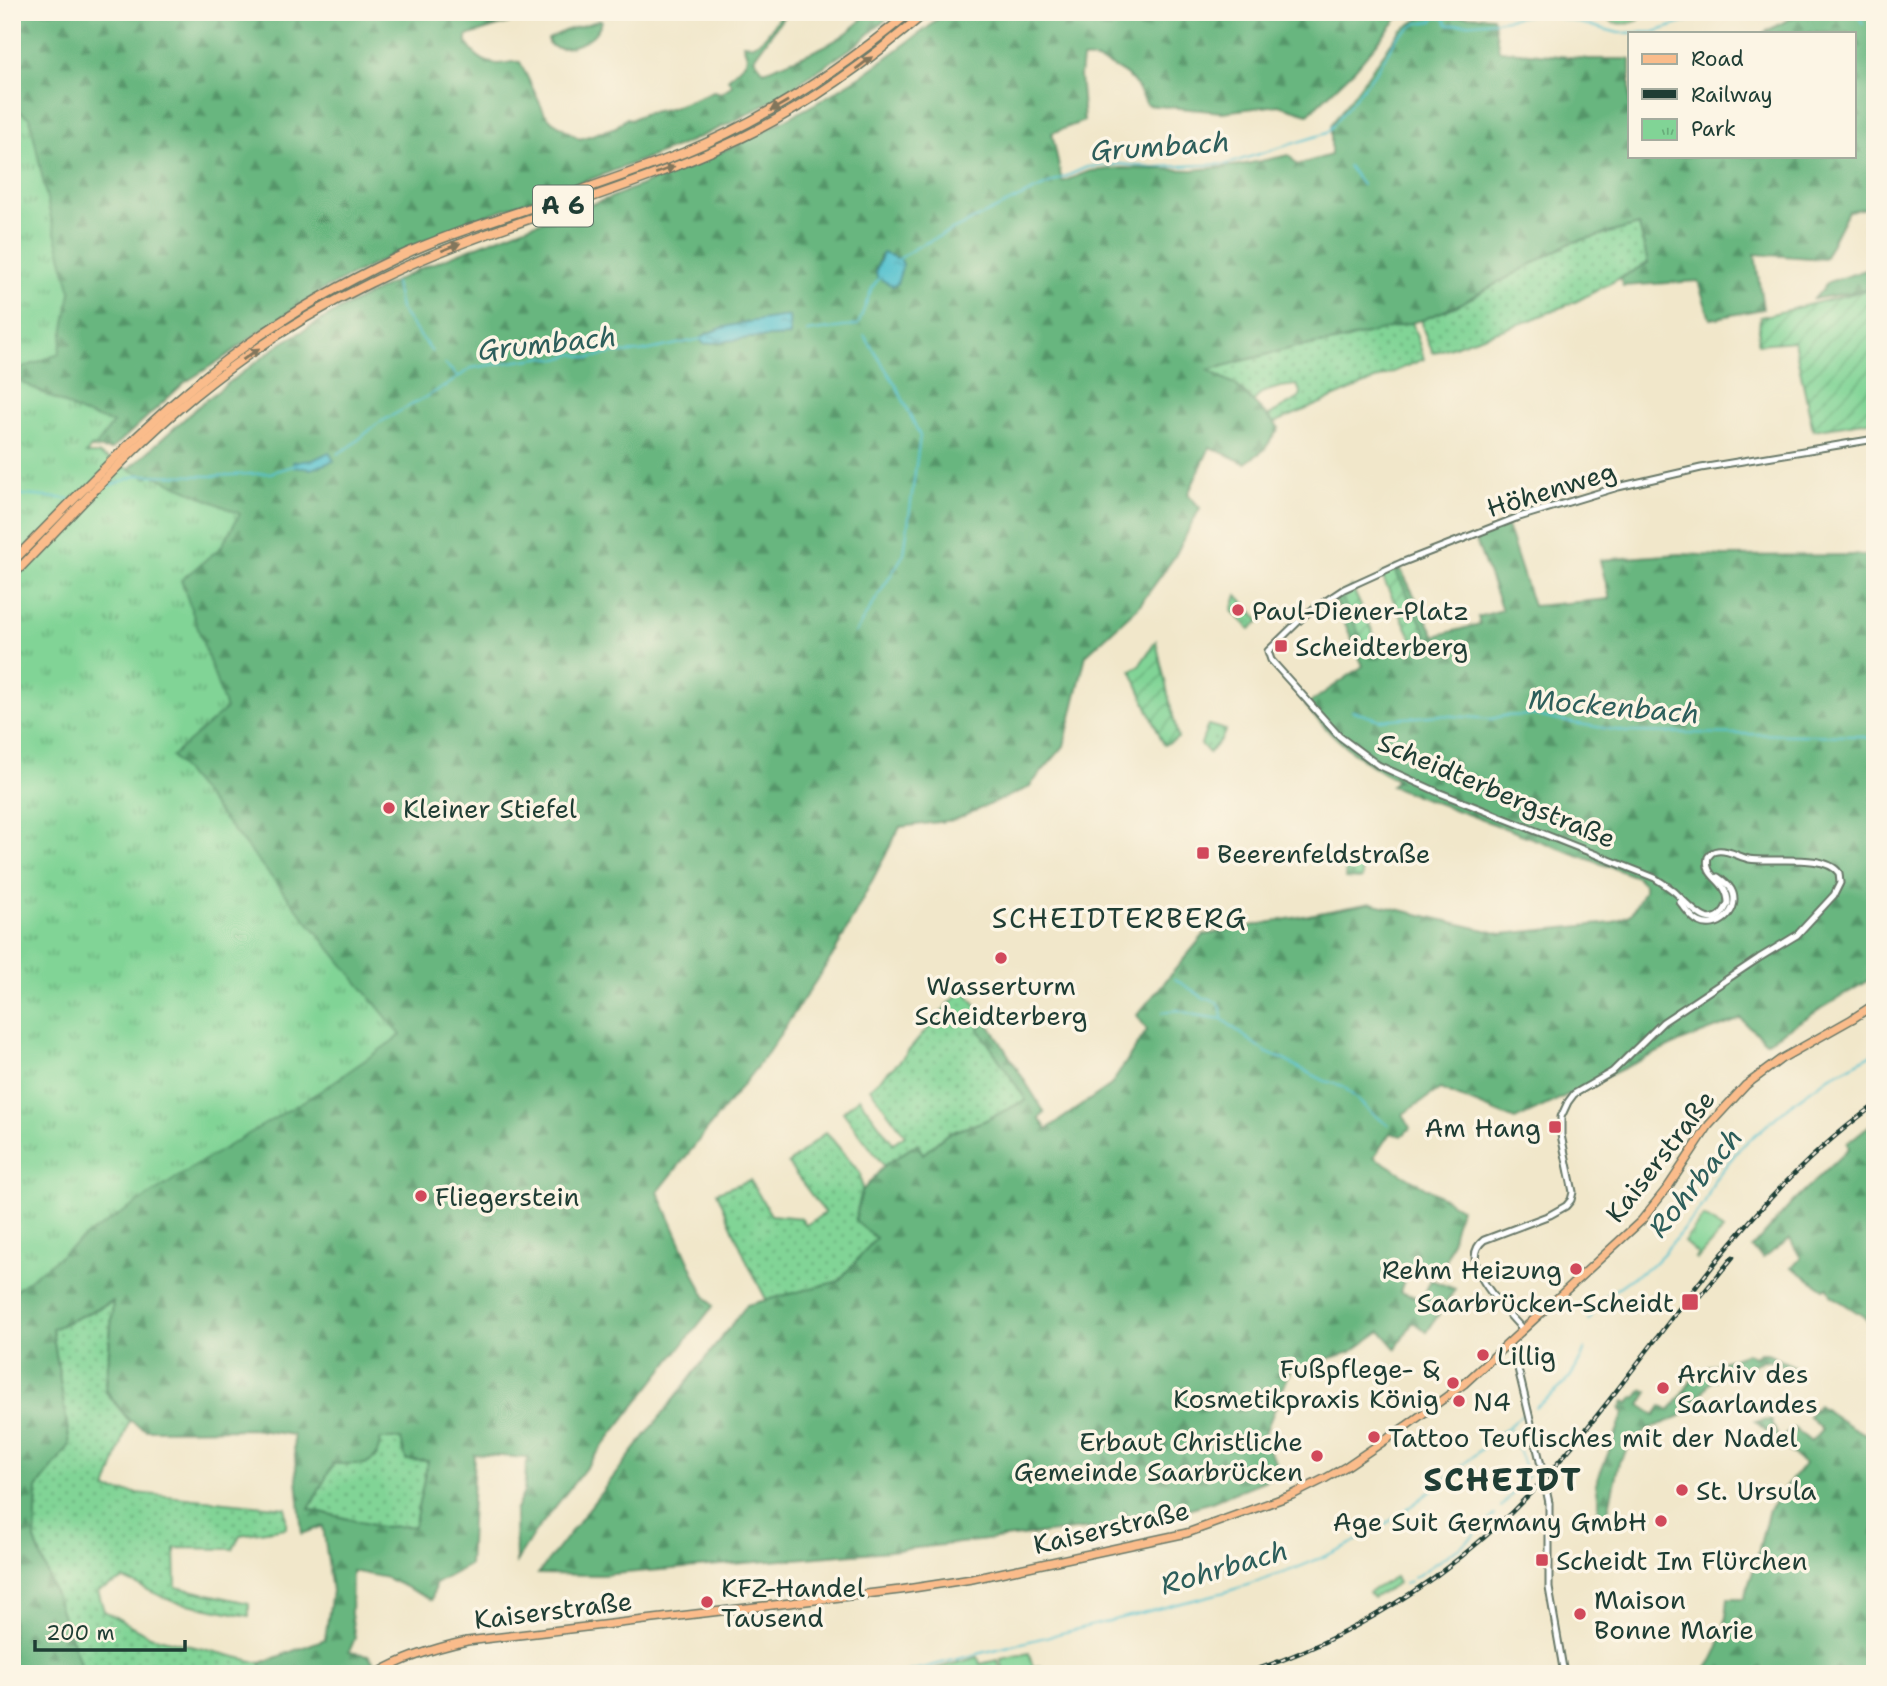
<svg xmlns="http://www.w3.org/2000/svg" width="1887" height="1686" viewBox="0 0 1887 1686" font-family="'Shantell Sans',sans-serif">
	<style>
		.grass { fill: url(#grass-dots); stroke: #508865; stroke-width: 2 }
		.forest { fill: url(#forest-firs); stroke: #447a5a; stroke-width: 2; fill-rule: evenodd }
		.cemetery { fill: url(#cemetery-stones); stroke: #508865; stroke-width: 2 }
		.park { fill: url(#park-tufts); stroke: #508865; stroke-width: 2 }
		.garden { fill: url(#garden-furrows); stroke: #508865; stroke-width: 2 }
		.pitch { fill: #81d496; stroke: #508865; stroke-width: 2 }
		.water { fill: url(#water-ripples); stroke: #3a8082; stroke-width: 2 }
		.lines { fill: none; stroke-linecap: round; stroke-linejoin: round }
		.stream { stroke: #56c2cf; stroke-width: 2 }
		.minor-casing { stroke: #687868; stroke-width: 9 }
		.major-casing { stroke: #687868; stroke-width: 10 }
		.highway-casing { stroke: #687868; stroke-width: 11 }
		.minor { stroke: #fff; stroke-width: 5 }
		.major { stroke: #fabc8b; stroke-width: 7 }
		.highway { stroke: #fabc8b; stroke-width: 8 }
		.rail-casing { stroke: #1f3d34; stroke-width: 4.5 }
		.rail { stroke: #fcf5e5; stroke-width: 2; stroke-dasharray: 5; stroke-linecap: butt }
		.minor-bridge-casing { stroke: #687868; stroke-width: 9; stroke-linecap: butt }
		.minor-bridge { stroke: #fff; stroke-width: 5 }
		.oneway { fill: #82765b }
		.poi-dot { fill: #d1495b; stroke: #fcf5e5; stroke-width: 2.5 }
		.labels { text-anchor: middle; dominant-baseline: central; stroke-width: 7; stroke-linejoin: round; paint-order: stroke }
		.shield { fill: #fcf5e5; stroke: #617469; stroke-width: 2 }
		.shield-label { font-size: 24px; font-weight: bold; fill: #1f3d34 }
		.street-label { font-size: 26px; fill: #1f3d34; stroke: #fcf5e5 }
		.poi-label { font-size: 26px; fill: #1f3d34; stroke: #fcf5e5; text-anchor: start }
		.water-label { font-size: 28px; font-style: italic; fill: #2d5e5b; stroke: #fcf5e5 }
		.neighbourhood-label { font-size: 28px; letter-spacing: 2px; fill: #1f3d34; stroke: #fcf5e5 }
		.district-label { font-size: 33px; font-weight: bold; letter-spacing: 2px; fill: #1f3d34; stroke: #fcf5e5 }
	</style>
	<defs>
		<pattern id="grass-dots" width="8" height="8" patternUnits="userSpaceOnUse" patternTransform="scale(1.75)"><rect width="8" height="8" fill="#81d496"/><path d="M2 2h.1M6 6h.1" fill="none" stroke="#69ad7b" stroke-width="1.8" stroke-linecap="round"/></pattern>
		<pattern id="forest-firs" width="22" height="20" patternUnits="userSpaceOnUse" patternTransform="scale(1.75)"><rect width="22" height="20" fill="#68b67f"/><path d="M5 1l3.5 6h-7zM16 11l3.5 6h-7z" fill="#559569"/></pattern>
		<pattern id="cemetery-stones" width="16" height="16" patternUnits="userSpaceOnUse" patternTransform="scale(1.75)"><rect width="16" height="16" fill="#81d496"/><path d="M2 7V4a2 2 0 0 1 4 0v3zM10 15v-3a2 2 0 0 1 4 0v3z" fill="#69ad7b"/></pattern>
		<pattern id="park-tufts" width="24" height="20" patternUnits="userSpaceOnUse" patternTransform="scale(1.75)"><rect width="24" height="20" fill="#81d496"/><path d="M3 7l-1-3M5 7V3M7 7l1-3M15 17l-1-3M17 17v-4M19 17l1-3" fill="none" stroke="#69ad7b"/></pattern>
		<pattern id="garden-furrows" width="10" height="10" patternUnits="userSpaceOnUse" patternTransform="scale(1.75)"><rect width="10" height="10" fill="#81d496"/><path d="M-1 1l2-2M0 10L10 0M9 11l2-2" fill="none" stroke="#69ad7b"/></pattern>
		<pattern id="water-ripples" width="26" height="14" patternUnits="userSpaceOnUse" patternTransform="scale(1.75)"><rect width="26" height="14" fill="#56c2cf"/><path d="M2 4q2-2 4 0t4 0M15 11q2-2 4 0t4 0" fill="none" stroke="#479fa9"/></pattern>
	</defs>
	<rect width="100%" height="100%" fill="#fcf5e5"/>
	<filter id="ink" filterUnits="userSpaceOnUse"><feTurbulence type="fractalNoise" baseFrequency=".0143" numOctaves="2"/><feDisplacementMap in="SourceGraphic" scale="14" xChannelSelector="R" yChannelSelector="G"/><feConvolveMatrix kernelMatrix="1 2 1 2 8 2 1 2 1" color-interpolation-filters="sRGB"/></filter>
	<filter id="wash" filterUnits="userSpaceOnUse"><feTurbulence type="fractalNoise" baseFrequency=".00686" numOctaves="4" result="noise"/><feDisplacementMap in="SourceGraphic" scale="28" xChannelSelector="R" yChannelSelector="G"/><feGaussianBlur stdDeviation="1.57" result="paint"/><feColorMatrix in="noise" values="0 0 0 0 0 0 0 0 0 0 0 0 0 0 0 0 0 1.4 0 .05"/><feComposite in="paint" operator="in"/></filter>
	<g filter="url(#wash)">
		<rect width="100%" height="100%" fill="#f1e7ca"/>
		<g class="grass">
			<polygon points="1639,225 1648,263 1577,301 1528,321 1433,353 1423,329 1422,320 1456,306 1570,243"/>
			<polygon points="1412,322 1424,359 1274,423 1267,416 1298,399 1301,394 1297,385 1280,387 1261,393 1253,402 1236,385 1206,370 1296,347 1335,342"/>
			<polygon points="1208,725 1226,730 1221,739 1209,753 1201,744"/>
			<polygon points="964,989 987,1021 979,1029 1027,1100 984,1121 947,1134 923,1154 917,1144 884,1166 843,1112 859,1098 893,1143 905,1135 870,1088 899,1062 947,1006"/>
			<polygon points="826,1132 860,1173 862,1191 855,1220 876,1238 839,1281 767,1301 748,1264 717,1192 750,1180 771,1215 801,1218 806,1225 825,1213 788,1164"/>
			<polygon points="113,1302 105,1391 129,1421 106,1490 286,1508 286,1528 240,1535 233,1549 175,1548 176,1587 249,1603 249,1616 172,1601 124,1579 98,1591 104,1611 150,1636 261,1663 261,1674 84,1674 80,1664 35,1540 37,1488 70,1444 52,1329"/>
			<polygon points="380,1439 401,1439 428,1461 415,1526 380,1527 309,1509 333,1464 365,1464 376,1457"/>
		</g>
		<g class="forest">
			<path d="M12,12H528L520,19L470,35L466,37V41C471,53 483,63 497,64C505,64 512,61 520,62L545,114L552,121L580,139L616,127L627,118L631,120C644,111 658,112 673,107C687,102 701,96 714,91L721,93L732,85L728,79L746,61L747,56L743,44C746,44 752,45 755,44C766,40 775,22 782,12H787L754,58L764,71C793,59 851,42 866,12H895L856,45L829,63L780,96L733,122L679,146L594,178L470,221L388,257L323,290L260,331L225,357L184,383L111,450L12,440Z"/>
			<path d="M944,12H1403L1355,69L1308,114L1279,105L1222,112L1147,105C1136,83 1132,76 1109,65C1099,61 1093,57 1082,59L1080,76L1084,121L1052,133L1062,182L1090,171L1122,168L1193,170L1241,165L1289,155L1297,165L1331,155V125L1400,31L1427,14L1493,17L1499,50L1588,59H1630V156H1854V33H1763L1803,12H1875V231L1873,207L1848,211L1824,259L1755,254L1763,309L1710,319L1698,281L1623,286L1620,278L1648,263L1639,225L1570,243L1456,306L1422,320L1335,342L1296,347L1208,370L1236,385L1279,428L1264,450L1245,463L1210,447L1188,494L1200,508L1175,556L1139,606L1086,655L1064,746L1028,788L954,820L900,827L835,952L767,1054L658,1192L704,1295L713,1306L533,1535L516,1562L515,1512L524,1492L527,1458L474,1454L469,1565L435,1584L432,1600L387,1578L352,1571L351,1614L355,1638L349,1652L368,1655L377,1666L364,1674H261V1663L325,1639L332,1591L323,1526L302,1534L293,1435L252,1429L146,1430L129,1420L106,1391L113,1301L52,1329L70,1445L37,1488L35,1540L84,1674H12V586L131,467L202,403L279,345L337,311L419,269L528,226L610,198L739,144L815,104L864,74L930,26ZM889,255L900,259L903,264L900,272L877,277L876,270L880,256ZM789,316L790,336L750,338L706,333L763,320ZM381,1439H401L406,1460L428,1461L414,1526L380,1527L309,1509L333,1464H365L376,1457Z"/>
			<path d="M601,20L602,22C599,27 597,32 592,36C581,45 558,54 548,43V39L564,31Z"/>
			<polygon points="1875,267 1875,288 1814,299 1828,282"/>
			<path d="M1507,526L1533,606L1610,599L1600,560L1680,554L1723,556L1875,555V985L1869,980L1766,1042L1741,1019L1675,1044L1515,1120L1440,1089L1403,1114L1410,1128L1402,1136L1390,1133L1374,1157L1460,1208L1442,1276L1409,1265L1400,1292L1422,1299L1431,1280L1455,1289L1427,1332L1413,1322L1396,1348L1381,1331L1351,1352L1291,1369L1262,1440L1283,1473L1209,1503L1136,1523L889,1551L601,1575L538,1574L747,1305L839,1281L876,1238L855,1221L862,1191L884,1166L917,1144L923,1154L947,1134L984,1121L1026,1100L978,1028L987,1021L1045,1113L1039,1118L1047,1129L1111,1085L1147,1030L1137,1015L1204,935L1371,903L1502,934L1612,923L1631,914L1644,891V884L1637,877L1391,786L1397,780C1360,762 1332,736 1305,706L1363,666L1334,597L1340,594L1370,656L1427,635L1394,568L1399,566L1435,636L1480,624L1478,617L1502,610L1475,538Z"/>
			<polygon points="1875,1121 1875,1329 1863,1316 1831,1295 1828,1287 1824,1289 1792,1267 1801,1258 1790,1239 1763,1258 1752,1248 1793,1202 1849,1148 1847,1143"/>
			<polygon points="1747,1353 1754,1357 1760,1353 1765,1353 1794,1366 1791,1369 1771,1361 1764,1360 1711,1382 1681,1416 1649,1429 1641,1435 1628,1449 1619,1462 1608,1511 1605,1515 1598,1512 1599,1501 1596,1484 1624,1413 1620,1409 1624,1401 1629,1403 1634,1397 1636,1398 1643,1389 1648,1392 1640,1405 1655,1415 1661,1406 1670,1411 1694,1377 1684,1369 1689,1364 1697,1371"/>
			<path d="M1818,1405C1836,1417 1854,1431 1875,1437V1674H1701C1721,1656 1726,1624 1728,1598H1744L1755,1565L1769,1509L1804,1464L1755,1421L1771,1420L1779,1440L1794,1428L1811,1442L1822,1430L1808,1416Z"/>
		</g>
		<polygon class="cemetery" points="1362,864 1362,879 1345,878 1346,866"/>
		<g class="park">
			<polygon points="12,107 30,118 50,214 71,292 59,354 12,372"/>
			<polygon points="12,377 82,413 113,423 96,446 91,447 86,454 99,454 147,478 151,474 240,514 221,547 181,580 226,709 172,756 401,1035 322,1090 198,1164 86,1236 12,1293"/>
			<polygon points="1237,595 1260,621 1250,629 1232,611"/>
			<polygon points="1703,1217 1705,1217 1723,1230 1697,1259 1695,1258 1698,1254 1684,1242"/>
		</g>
		<g class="garden">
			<polygon points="1875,288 1875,420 1813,430 1794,341 1758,344 1760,317"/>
			<polygon points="1394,568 1427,635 1413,641 1381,574"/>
			<polygon points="1352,587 1382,652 1370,656 1340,594"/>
			<polygon points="1156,641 1178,738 1164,745 1131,670 1139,666"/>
		</g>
		<g class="pitch">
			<path d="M1608,12H1640L1641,16L1639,20C1630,24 1614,26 1607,18Z"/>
			<polygon points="1395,1577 1398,1583 1373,1598 1369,1592"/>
			<polygon points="1029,1653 1033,1667 1041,1666 1042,1671 1029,1674 1004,1674 1001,1659"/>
			<polygon points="978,1657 980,1664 998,1660 1001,1674 916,1674"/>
		</g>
		<g class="water">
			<polygon points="883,253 900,259 903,264 897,284 893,286 877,277 876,270"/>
			<path d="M789,316L790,336L750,338L704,344L700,339C713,325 768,319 789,316Z"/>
			<polygon points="329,452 334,461 311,469 294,467 293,462 313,460"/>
		</g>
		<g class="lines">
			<g class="stream">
				<polyline points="1856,12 1863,24"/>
				<polyline points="1348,166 1362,185"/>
				<polyline points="899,259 915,248 1029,193 1087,167 1120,164 1153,167 1227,164 1327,133 1377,70 1398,36 1418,23 1433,21 1435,17 1444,18 1448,25 1497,21 1534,14 1545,14 1619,33 1654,32 1716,12"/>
				<polyline points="395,283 400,309 432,352"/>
				<polyline points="807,332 858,325 872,288 880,277"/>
				<polyline points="445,364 458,377"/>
				<polyline points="337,454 351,446 377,424 449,384 471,368 544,357 558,359 574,354 589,358 614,353 640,352 701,339"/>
				<polyline points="102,488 139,475 212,476 270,473 296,465"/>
				<polyline points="12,494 70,499"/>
				<polyline points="855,633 904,554 920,436 897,387 864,335"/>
				<polyline points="1352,711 1380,720 1440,715 1491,719 1503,716 1534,715 1555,720 1627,732 1857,736 1875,739"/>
				<polyline points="1175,979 1204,998 1217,1002 1221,1008 1222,1018"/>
				<polyline points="1163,1012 1178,1010 1195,1015 1222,1019 1265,1052 1282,1059 1325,1081 1343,1086 1369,1111 1388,1125"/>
				<polyline points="1589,1320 1602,1299 1633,1277 1650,1267 1663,1254 1704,1204 1715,1179 1740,1148 1789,1106 1827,1078 1875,1053"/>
				<path d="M1535,1407C1563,1388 1572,1380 1585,1349"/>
				<polyline points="1501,1507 1528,1475 1509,1427"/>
				<polyline points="1414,1578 1468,1541 1495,1515"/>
				<polyline points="1405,1584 1410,1581"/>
				<path d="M898,1674L1225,1592C1278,1576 1332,1557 1379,1528C1430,1496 1475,1453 1522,1415"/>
			</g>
		</g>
	</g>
	<g filter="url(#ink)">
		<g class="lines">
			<g class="minor-casing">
				<g id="minor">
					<path d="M1680,902C1686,909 1691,918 1699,922C1717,931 1739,912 1733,893C1731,886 1724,881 1718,877"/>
					<path d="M1523,1330C1509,1313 1454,1262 1484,1240L1550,1215L1566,1206L1571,1200L1573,1192L1561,1135V1117L1568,1102L1574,1094L1612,1072L1663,1022L1759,958L1797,935L1834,895L1840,883L1839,873C1825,853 1772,863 1749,859C1739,857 1727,849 1717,851C1711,852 1712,853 1708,857C1703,879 1728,879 1728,903C1714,937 1692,908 1677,894C1671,888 1662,883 1655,878L1440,793L1378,765L1339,736L1271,660L1268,651L1306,614L1344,589L1401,563L1516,518L1618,487L1701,468L1875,439"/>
					<polyline points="1508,1344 1515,1356 1540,1461"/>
					<polyline points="1549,1503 1549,1588 1564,1674"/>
				</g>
			</g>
			<g class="major-casing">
				<path id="major" d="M376,1674C405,1657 435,1648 467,1641L900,1590L972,1579L1187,1533L1292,1495L1326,1478L1347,1466L1406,1426L1464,1384L1641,1221L1668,1187L1709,1125L1746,1085L1781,1059L1852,1019L1875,1004"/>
			</g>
			<g class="highway-casing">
				<g id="highway">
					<path d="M12,562C70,504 126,443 189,390C252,336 322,293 396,258C436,239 479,225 521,211C575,192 630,174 683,153C766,119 841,70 910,12"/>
					<path d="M12,576C72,515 129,449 195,395C248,352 308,313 370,283C489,224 621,195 741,138C809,105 869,61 926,12"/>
				</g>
			</g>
			<use href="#minor" class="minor"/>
			<use href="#major" class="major"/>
			<use href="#highway" class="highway"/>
			<g class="rail-casing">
				<g id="rail">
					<polyline points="1695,1303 1733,1257"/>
					<path d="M1243,1674C1361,1636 1467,1566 1549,1473C1658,1350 1739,1202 1875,1105"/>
				</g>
			</g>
			<use href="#rail" class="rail"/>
			<g class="minor-bridge-casing">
				<polyline id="minor-bridge" points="1540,1461 1549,1503"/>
			</g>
			<use href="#minor-bridge" class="minor-bridge"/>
		</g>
		<defs><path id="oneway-solid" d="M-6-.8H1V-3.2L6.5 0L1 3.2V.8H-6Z" transform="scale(1.75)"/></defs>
		<g class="oneway">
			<use href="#oneway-solid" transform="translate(864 63) rotate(-37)"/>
			<use href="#oneway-solid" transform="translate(779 106) rotate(150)"/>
			<use href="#oneway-solid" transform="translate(665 170) rotate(-21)"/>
			<use href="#oneway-solid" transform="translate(451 247) rotate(-22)"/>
			<use href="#oneway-solid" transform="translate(251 354) rotate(-35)"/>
		</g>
	</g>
	<g class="poi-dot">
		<circle cx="1238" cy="610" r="7"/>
		<rect x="1274" y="639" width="14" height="14" rx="3.5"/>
		<circle cx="389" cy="808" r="7"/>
		<rect x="1196" y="846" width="14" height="14" rx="3.5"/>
		<circle cx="1001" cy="958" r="7"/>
		<rect x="1548" y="1120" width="14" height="14" rx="3.5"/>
		<circle cx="421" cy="1196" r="7"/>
		<circle cx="1576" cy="1269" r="7"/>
		<rect x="1681" y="1293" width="18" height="18" rx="3.5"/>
		<circle cx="1483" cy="1355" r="7"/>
		<circle cx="1453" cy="1383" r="7"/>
		<circle cx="1663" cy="1388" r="7"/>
		<circle cx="1459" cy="1401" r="7"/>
		<circle cx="1374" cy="1437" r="7"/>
		<circle cx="1317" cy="1456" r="7"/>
		<circle cx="1682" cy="1490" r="7"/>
		<circle cx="1661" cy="1521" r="7"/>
		<rect x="1535" y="1553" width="14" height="14" rx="3.5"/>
		<circle cx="707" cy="1602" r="7"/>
		<circle cx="1580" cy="1614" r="7"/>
	</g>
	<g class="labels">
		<rect class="shield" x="533" y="185.5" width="60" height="41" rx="5"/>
		<g class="shield-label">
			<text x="563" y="206">A 6</text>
		</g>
		<g class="street-label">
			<text transform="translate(1551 489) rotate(-17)">Höhenweg</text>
			<text transform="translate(1497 790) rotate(23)">Scheidterbergstraße</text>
			<text transform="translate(1660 1156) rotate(-52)">Kaiserstraße</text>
			<text transform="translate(1111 1527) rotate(-13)">Kaiserstraße</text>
			<text transform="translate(553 1610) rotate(-7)">Kaiserstraße</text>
		</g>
		<g class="poi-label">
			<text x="1252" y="610">Paul-Diener-Platz</text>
			<text x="1295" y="646">Scheidterberg</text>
			<text x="403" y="808">Kleiner Stiefel</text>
			<text x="1217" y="853">Beerenfeldstraße</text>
			<text x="1001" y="985" text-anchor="middle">Wasserturm<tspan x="1001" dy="30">Scheidterberg</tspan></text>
			<text x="1541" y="1127" text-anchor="end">Am Hang</text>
			<text x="435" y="1196">Fliegerstein</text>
			<text x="1562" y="1269" text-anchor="end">Rehm Heizung</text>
			<text x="1674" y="1302" text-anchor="end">Saarbrücken-Scheidt</text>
			<text x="1497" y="1355">Lillig</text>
			<text x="1439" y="1368" text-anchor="end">Fußpflege- &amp;<tspan x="1439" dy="30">Kosmetikpraxis König</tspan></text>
			<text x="1677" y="1373">Archiv des<tspan x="1677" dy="30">Saarlandes</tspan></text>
			<text x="1473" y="1401">N4</text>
			<text x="1388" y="1437">Tattoo Teuflisches mit der Nadel</text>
			<text x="1303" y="1441" text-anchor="end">Erbaut Christliche<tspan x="1303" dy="30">Gemeinde Saarbrücken</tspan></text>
			<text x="1696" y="1490">St. Ursula</text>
			<text x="1647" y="1521" text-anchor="end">Age Suit Germany GmbH</text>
			<text x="1556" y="1560">Scheidt Im Flürchen</text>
			<text x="721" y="1587">KFZ-Handel<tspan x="721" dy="30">Tausend</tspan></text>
			<text x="1594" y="1599">Maison<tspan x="1594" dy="30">Bonne Marie</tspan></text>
		</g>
		<g class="water-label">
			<text transform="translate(1160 146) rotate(-4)">Grumbach</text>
			<text transform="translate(547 343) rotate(-6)">Grumbach</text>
			<text transform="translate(1614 706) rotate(5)">Mockenbach</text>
			<text transform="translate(1695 1182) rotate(-51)">Rohrbach</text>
			<text transform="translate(1224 1567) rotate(-16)">Rohrbach</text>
		</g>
		<g class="neighbourhood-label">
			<text x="1120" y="918">SCHEIDTERBERG</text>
		</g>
		<g class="district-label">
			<text x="1503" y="1479">SCHEIDT</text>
		</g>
	</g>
	<rect width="1887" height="1686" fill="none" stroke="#fcf5e5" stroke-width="42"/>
	<rect x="1628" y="32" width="228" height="126" fill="#fcf5e5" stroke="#a4ab9e" stroke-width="2"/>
	<rect x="1642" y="54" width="35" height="10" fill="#fabc8b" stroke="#a4ab9e" stroke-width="2"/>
	<text x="1691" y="66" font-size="21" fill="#1f3d34">Road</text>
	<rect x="1642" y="89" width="35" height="10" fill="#1f3d34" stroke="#a4ab9e" stroke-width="2"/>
	<text x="1691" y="102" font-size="21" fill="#1f3d34">Railway</text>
	<rect x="1642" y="119" width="35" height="21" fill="url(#park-tufts)" stroke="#a4ab9e" stroke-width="2"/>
	<text x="1691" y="136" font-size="21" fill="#1f3d34">Park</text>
	<path d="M35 1640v10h150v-10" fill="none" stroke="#1f3d34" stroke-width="3.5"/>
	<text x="46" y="1640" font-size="21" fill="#1f3d34" stroke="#fcf5e5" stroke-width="5" paint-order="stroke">200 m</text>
</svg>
